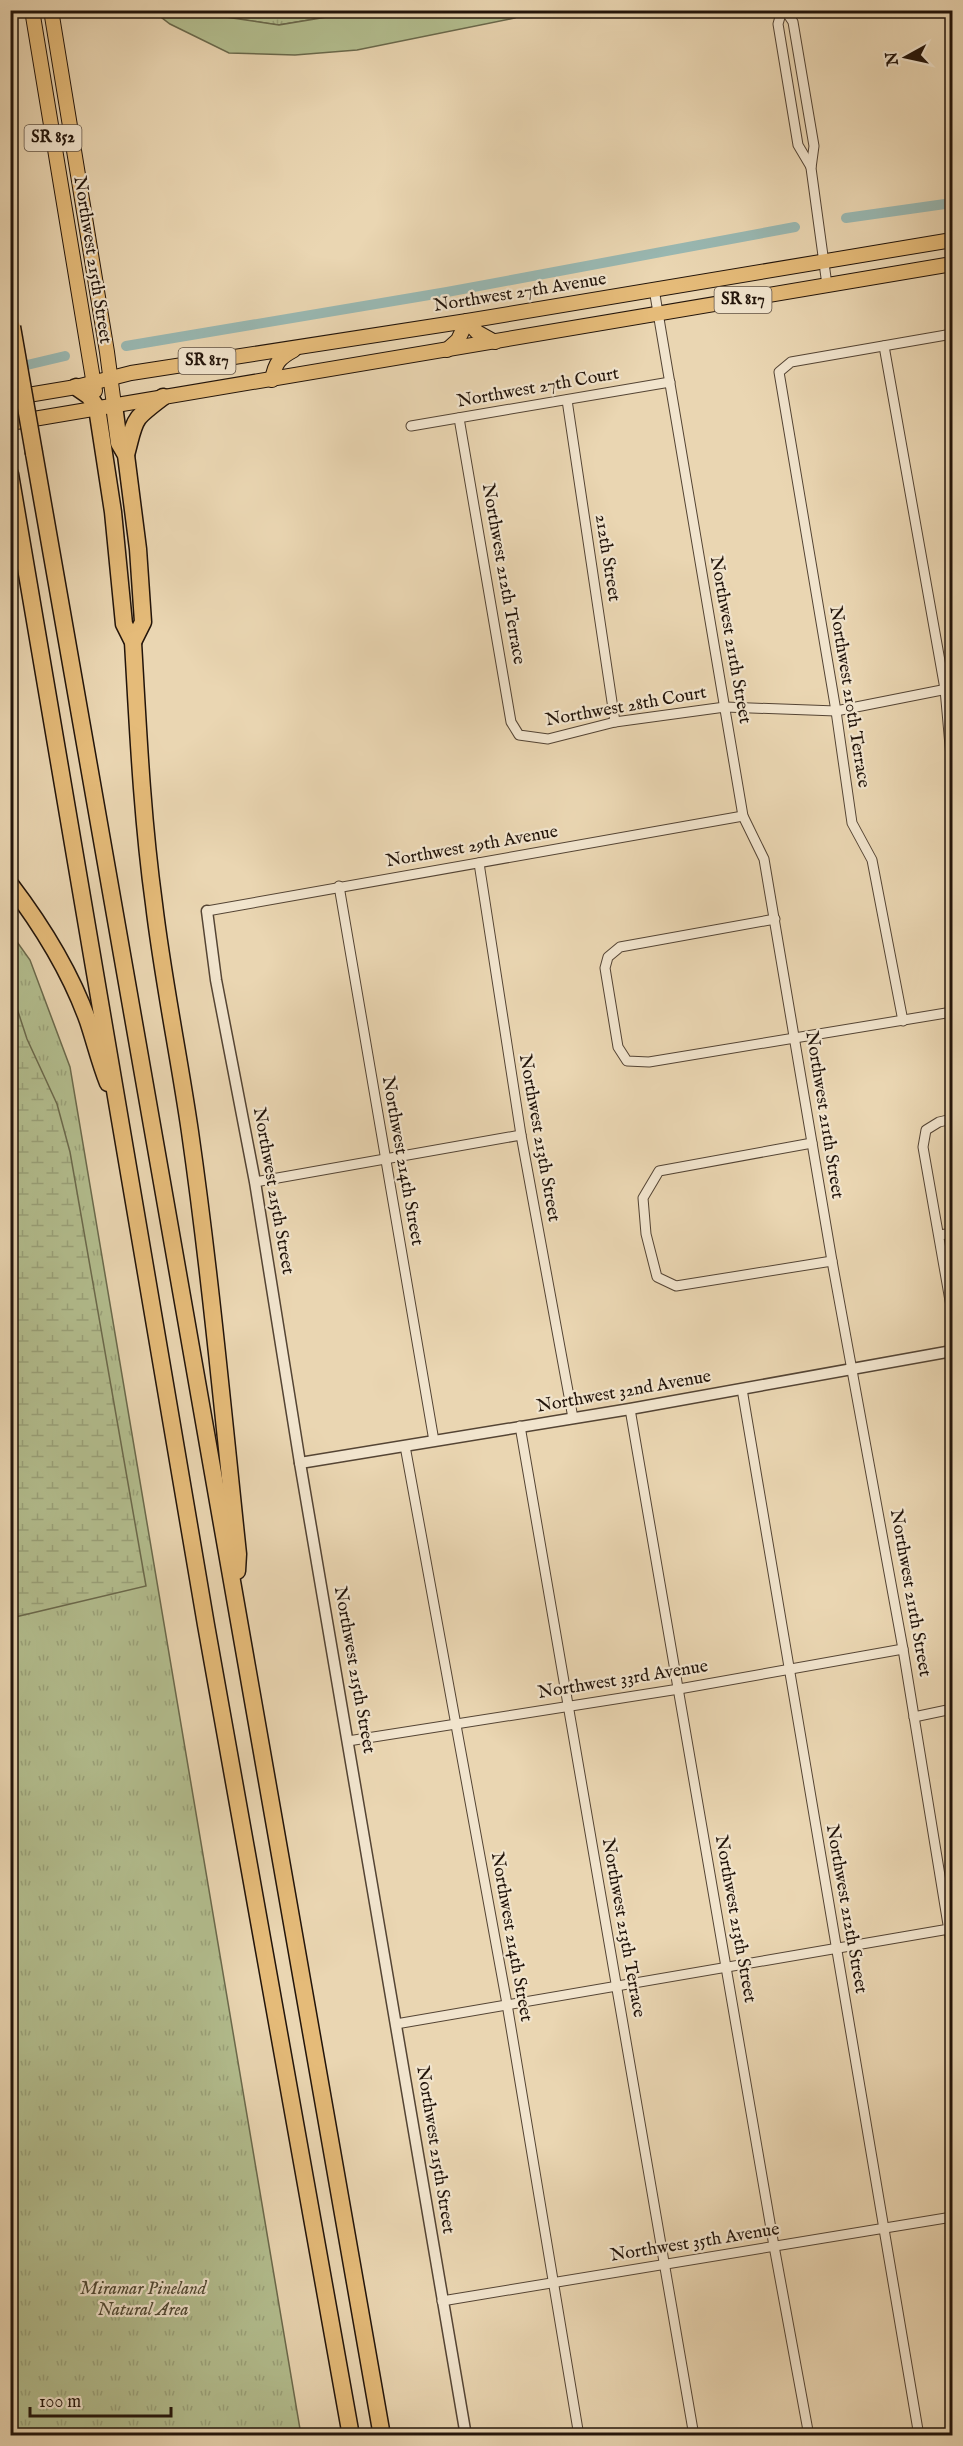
<svg xmlns="http://www.w3.org/2000/svg" width="963" height="2446" viewBox="0 0 963 2446" font-family="'IM FELL English',serif">
	<style>
		.grass { fill: url(#grass-tufts); stroke: #6a694c; stroke-width: 1.5 }
		.wetland { fill: url(#wetland-marsh); stroke: #6a694c; stroke-width: 1.5 }
		.pitch { fill: #b3be8f; stroke: #6a694c; stroke-width: 1.5 }
		.lines { fill: none; stroke-linecap: round; stroke-linejoin: round }
		.canal { stroke: #99b8b2; stroke-width: 10 }
		.minor-casing { stroke: #544434; stroke-width: 11 }
		.tertiary-casing { stroke: #544434; stroke-width: 13 }
		.primary-casing { stroke: #22140a; stroke-width: 16 }
		.motorway-casing { stroke: #22140a; stroke-width: 19 }
		.minor { stroke: #f1e4cd; stroke-width: 9 }
		.tertiary { stroke: #f1e4cd; stroke-width: 10 }
		.primary { stroke: #e5bb79; stroke-width: 14 }
		.motorway { stroke: #e5bb79; stroke-width: 16 }
		.motorway-bridge-casing { stroke: #22140a; stroke-width: 19; stroke-linecap: butt }
		.motorway-bridge { stroke: #e5bb79; stroke-width: 16 }
		.labels { text-anchor: middle; dominant-baseline: central; stroke-width: 4.5; stroke-linejoin: round; paint-order: stroke }
		.shield { fill: #f1e4cd; stroke: #605244; stroke-width: 1.5 }
		.shield-label { font-size: 16px; font-weight: bold; fill: #22140a }
		.street-label { font-size: 18px; fill: #22140a; stroke: #f1e4cd }
		.park-label { font-size: 18px; font-style: italic; fill: #4e4732; stroke: #f1e4cd }
	</style>
	<defs>
		<pattern id="grass-tufts" width="24" height="20" patternUnits="userSpaceOnUse" patternTransform="scale(1.5)"><rect width="24" height="20" fill="#b3be8f"/><path d="M3 7l-1-3M5 7V3M7 7l1-3M15 17l-1-3M17 17v-4M19 17l1-3" fill="none" stroke="#9aa27a"/></pattern>
		<pattern id="wetland-marsh" width="20" height="14" patternUnits="userSpaceOnUse" patternTransform="scale(1.5)"><rect width="20" height="14" fill="#b3be8f"/><path d="M1 5h8M5 5V1M11 12h8M15 12V8" fill="none" stroke="#9aa27a"/></pattern>
	</defs>
	<rect width="100%" height="100%" fill="#ead6b2"/>
	<filter id="stains"><feTurbulence type="fractalNoise" baseFrequency=".00333" numOctaves="4"/><feColorMatrix values="0 0 0 0 .2 0 0 0 0 .09 0 0 0 0 .02 0 0 0 .5 -.17"/></filter>
	<radialGradient id="worn" r=".72"><stop offset=".6" stop-color="#630" stop-opacity="0"/><stop offset="1" stop-color="#630" stop-opacity=".3"/></radialGradient>
	<g class="grass">
		<polygon points="211,11 346,11 334,16 278,25 219,16"/>
		<polygon points="10,932 30,960 70,1067 301,2435 11,2435"/>
	</g>
	<polygon class="wetland" points="11,990 27,1039 57,1104 70,1152 146,1586 11,1618"/>
	<polygon class="pitch" points="346,10 515,10 515,18 357,50 295,55 229,53 170,24 153,11 211,11 219,16 279,25 333,16"/>
	<g class="lines">
		<g class="canal">
			<polyline points="846,218 952,203"/>
			<polyline points="126,346 447,292 795,227"/>
			<polyline points="10,369 65,356"/>
		</g>
		<g class="minor-casing">
			<g id="minor">
				<polyline points="782,10 778,24 798,145 811,167"/>
				<polyline points="785,10 793,22 814,146 811,168 827,285"/>
				<polyline points="654,289 743,816 764,859 832,1261 903,1649 952,1949"/>
				<polyline points="884,346 945,689 952,768"/>
				<polyline points="567,400 615,722"/>
				<polyline points="459,418 511,722 519,735 548,739 615,722 725,707 836,711 952,688"/>
				<polyline points="411,426 670,382"/>
				<polyline points="479,863 521,1135 573,1418"/>
				<polyline points="339,886 434,1441"/>
				<polyline points="207,911 743,816"/>
				<polyline points="775,919 620,947 608,957 605,968 618,1047 627,1061 649,1062 952,1012"/>
				<polyline points="903,1021 872,860 852,823 836,711 779,372 791,362 952,334"/>
				<polyline points="952,1119 939,1122 926,1130 923,1147 952,1312"/>
				<polyline points="812,1143 659,1171 643,1198 646,1234 657,1277 676,1286 832,1261"/>
				<polyline points="255,1182 521,1135"/>
				<polyline points="940,1235 952,1233"/>
				<polyline points="742,1389 919,2436"/>
				<polyline points="630,1409 774,2246 809,2436"/>
				<polyline points="520,1426 694,2436"/>
				<polyline points="405,1446 507,2004 579,2436"/>
				<polyline points="914,1717 952,1709"/>
				<polyline points="348,1741 679,1689 903,1649"/>
				<polyline points="396,2024 949,1929"/>
				<polyline points="442,2301 952,2217"/>
			</g>
		</g>
		<g class="tertiary-casing">
			<g id="tertiary">
				<polyline points="207,911 216,980 255,1182 300,1463 466,2436"/>
				<polyline points="300,1463 630,1409 952,1351"/>
			</g>
		</g>
		<g class="primary-casing">
			<g id="primary">
				<polyline points="32,10 95,391"/>
				<polyline points="51,10 107,352 114,405"/>
				<polyline points="467,321 477,332 495,342"/>
				<polyline points="447,350 458,340 467,321"/>
				<path d="M272,380C275,363 279,358 294,350"/>
				<polyline points="10,398 76,387 131,373 467,321 952,240"/>
				<polyline points="10,423 952,264"/>
			</g>
		</g>
		<g class="motorway-casing">
			<g id="motorway">
				<path d="M76,387L89,396L97,408L113,512L124,624L133,642C138,729 142,817 154,904C163,980 179,1056 190,1132C210,1272 223,1413 238,1554L237,1571"/>
				<polyline points="114,405 119,443 126,455 138,549 143,622 133,642"/>
				<polyline points="34,453 382,2436"/>
				<path d="M126,455C136,418 131,421 163,397"/>
				<polyline points="10,474 206,1625 351,2436"/>
				<path d="M10,884C42,926 70,971 88,1021C95,1042 100,1063 108,1083"/>
			</g>
		</g>
		<use href="#minor" class="minor"/>
		<use href="#tertiary" class="tertiary"/>
		<use href="#primary" class="primary"/>
		<use href="#motorway" class="motorway"/>
		<g class="motorway-bridge-casing">
			<polyline id="motorway-bridge" points="12,327 34,453"/>
		</g>
		<use href="#motorway-bridge" class="motorway-bridge"/>
	</g>
	<g class="labels">
		<g class="shield">
			<rect x="24.5" y="125" width="57" height="26" rx="4.5"/>
			<rect x="714.5" y="287" width="57" height="26" rx="4.5"/>
			<rect x="178.5" y="348" width="57" height="26" rx="4.5"/>
		</g>
		<g class="shield-label">
			<text x="53" y="138">SR 852</text>
			<text x="743" y="300">SR 817</text>
			<text x="207" y="361">SR 817</text>
		</g>
		<g class="street-label">
			<text transform="translate(92 260) rotate(81)">Northwest 215th Street</text>
			<text transform="translate(520 293) rotate(-9)">Northwest 27th Avenue</text>
			<text transform="translate(538 388) rotate(-10)">Northwest 27th Court</text>
			<text transform="translate(607 558) rotate(81)">212th Street</text>
			<text transform="translate(503 574) rotate(80)">Northwest 212th Terrace</text>
			<text transform="translate(730 640) rotate(80)">Northwest 211th Street</text>
			<text transform="translate(849 697) rotate(81)">Northwest 210th Terrace</text>
			<text transform="translate(626 707) rotate(-10)">Northwest 28th Court</text>
			<text transform="translate(472 847) rotate(-10)">Northwest 29th Avenue</text>
			<text transform="translate(824 1115) rotate(81)">Northwest 211th Street</text>
			<text transform="translate(539 1138) rotate(80)">Northwest 213th Street</text>
			<text transform="translate(402 1161) rotate(80)">Northwest 214th Street</text>
			<text transform="translate(273 1191) rotate(80)">Northwest 215th Street</text>
			<text transform="translate(624 1392) rotate(-10)">Northwest 32nd Avenue</text>
			<text transform="translate(910 1593) rotate(80)">Northwest 211th Street</text>
			<text transform="translate(354 1670) rotate(80)">Northwest 215th Street</text>
			<text transform="translate(623 1680) rotate(-9)">Northwest 33rd Avenue</text>
			<text transform="translate(846 1909) rotate(80)">Northwest 212th Street</text>
			<text transform="translate(735 1919) rotate(80)">Northwest 213th Street</text>
			<text transform="translate(623 1928) rotate(80)">Northwest 213th Terrace</text>
			<text transform="translate(511 1937) rotate(80)">Northwest 214th Street</text>
			<text transform="translate(435 2150) rotate(81)">Northwest 215th Street</text>
			<text transform="translate(695 2243) rotate(-9)">Northwest 35th Avenue</text>
		</g>
		<g class="park-label">
			<text x="143" y="2289">Miramar Pineland<tspan x="143" dy="21">Natural Area</tspan></text>
		</g>
	</g>
	<rect width="963" height="2446" fill="none" stroke="#ead6b2" stroke-width="36"/>
	<rect x="12" y="12" width="939" height="2422" fill="none" stroke="#22140a" stroke-width="3"/>
	<rect x="18" y="18" width="927" height="2410" fill="none" stroke="#22140a" stroke-width="1.5"/>
	<g transform="translate(906 57) rotate(262)" stroke="#f1e4cd" stroke-width="4.5" paint-order="stroke">
	<path d="M0-4.5L10 22L0 15L-10 22Z" fill="#22140a"/>
	<text y="-9" font-size="16" font-weight="bold" text-anchor="middle" fill="#22140a">N</text>
	</g>
	<path d="M30 2407v9h141v-9" fill="none" stroke="#22140a" stroke-width="3"/>
	<text x="39" y="2407" font-size="18" fill="#22140a" stroke="#f1e4cd" stroke-width="4.5" paint-order="stroke">100 m</text>
	<rect width="100%" height="100%" filter="url(#stains)"/>
	<rect width="100%" height="100%" fill="url(#worn)"/>
</svg>
